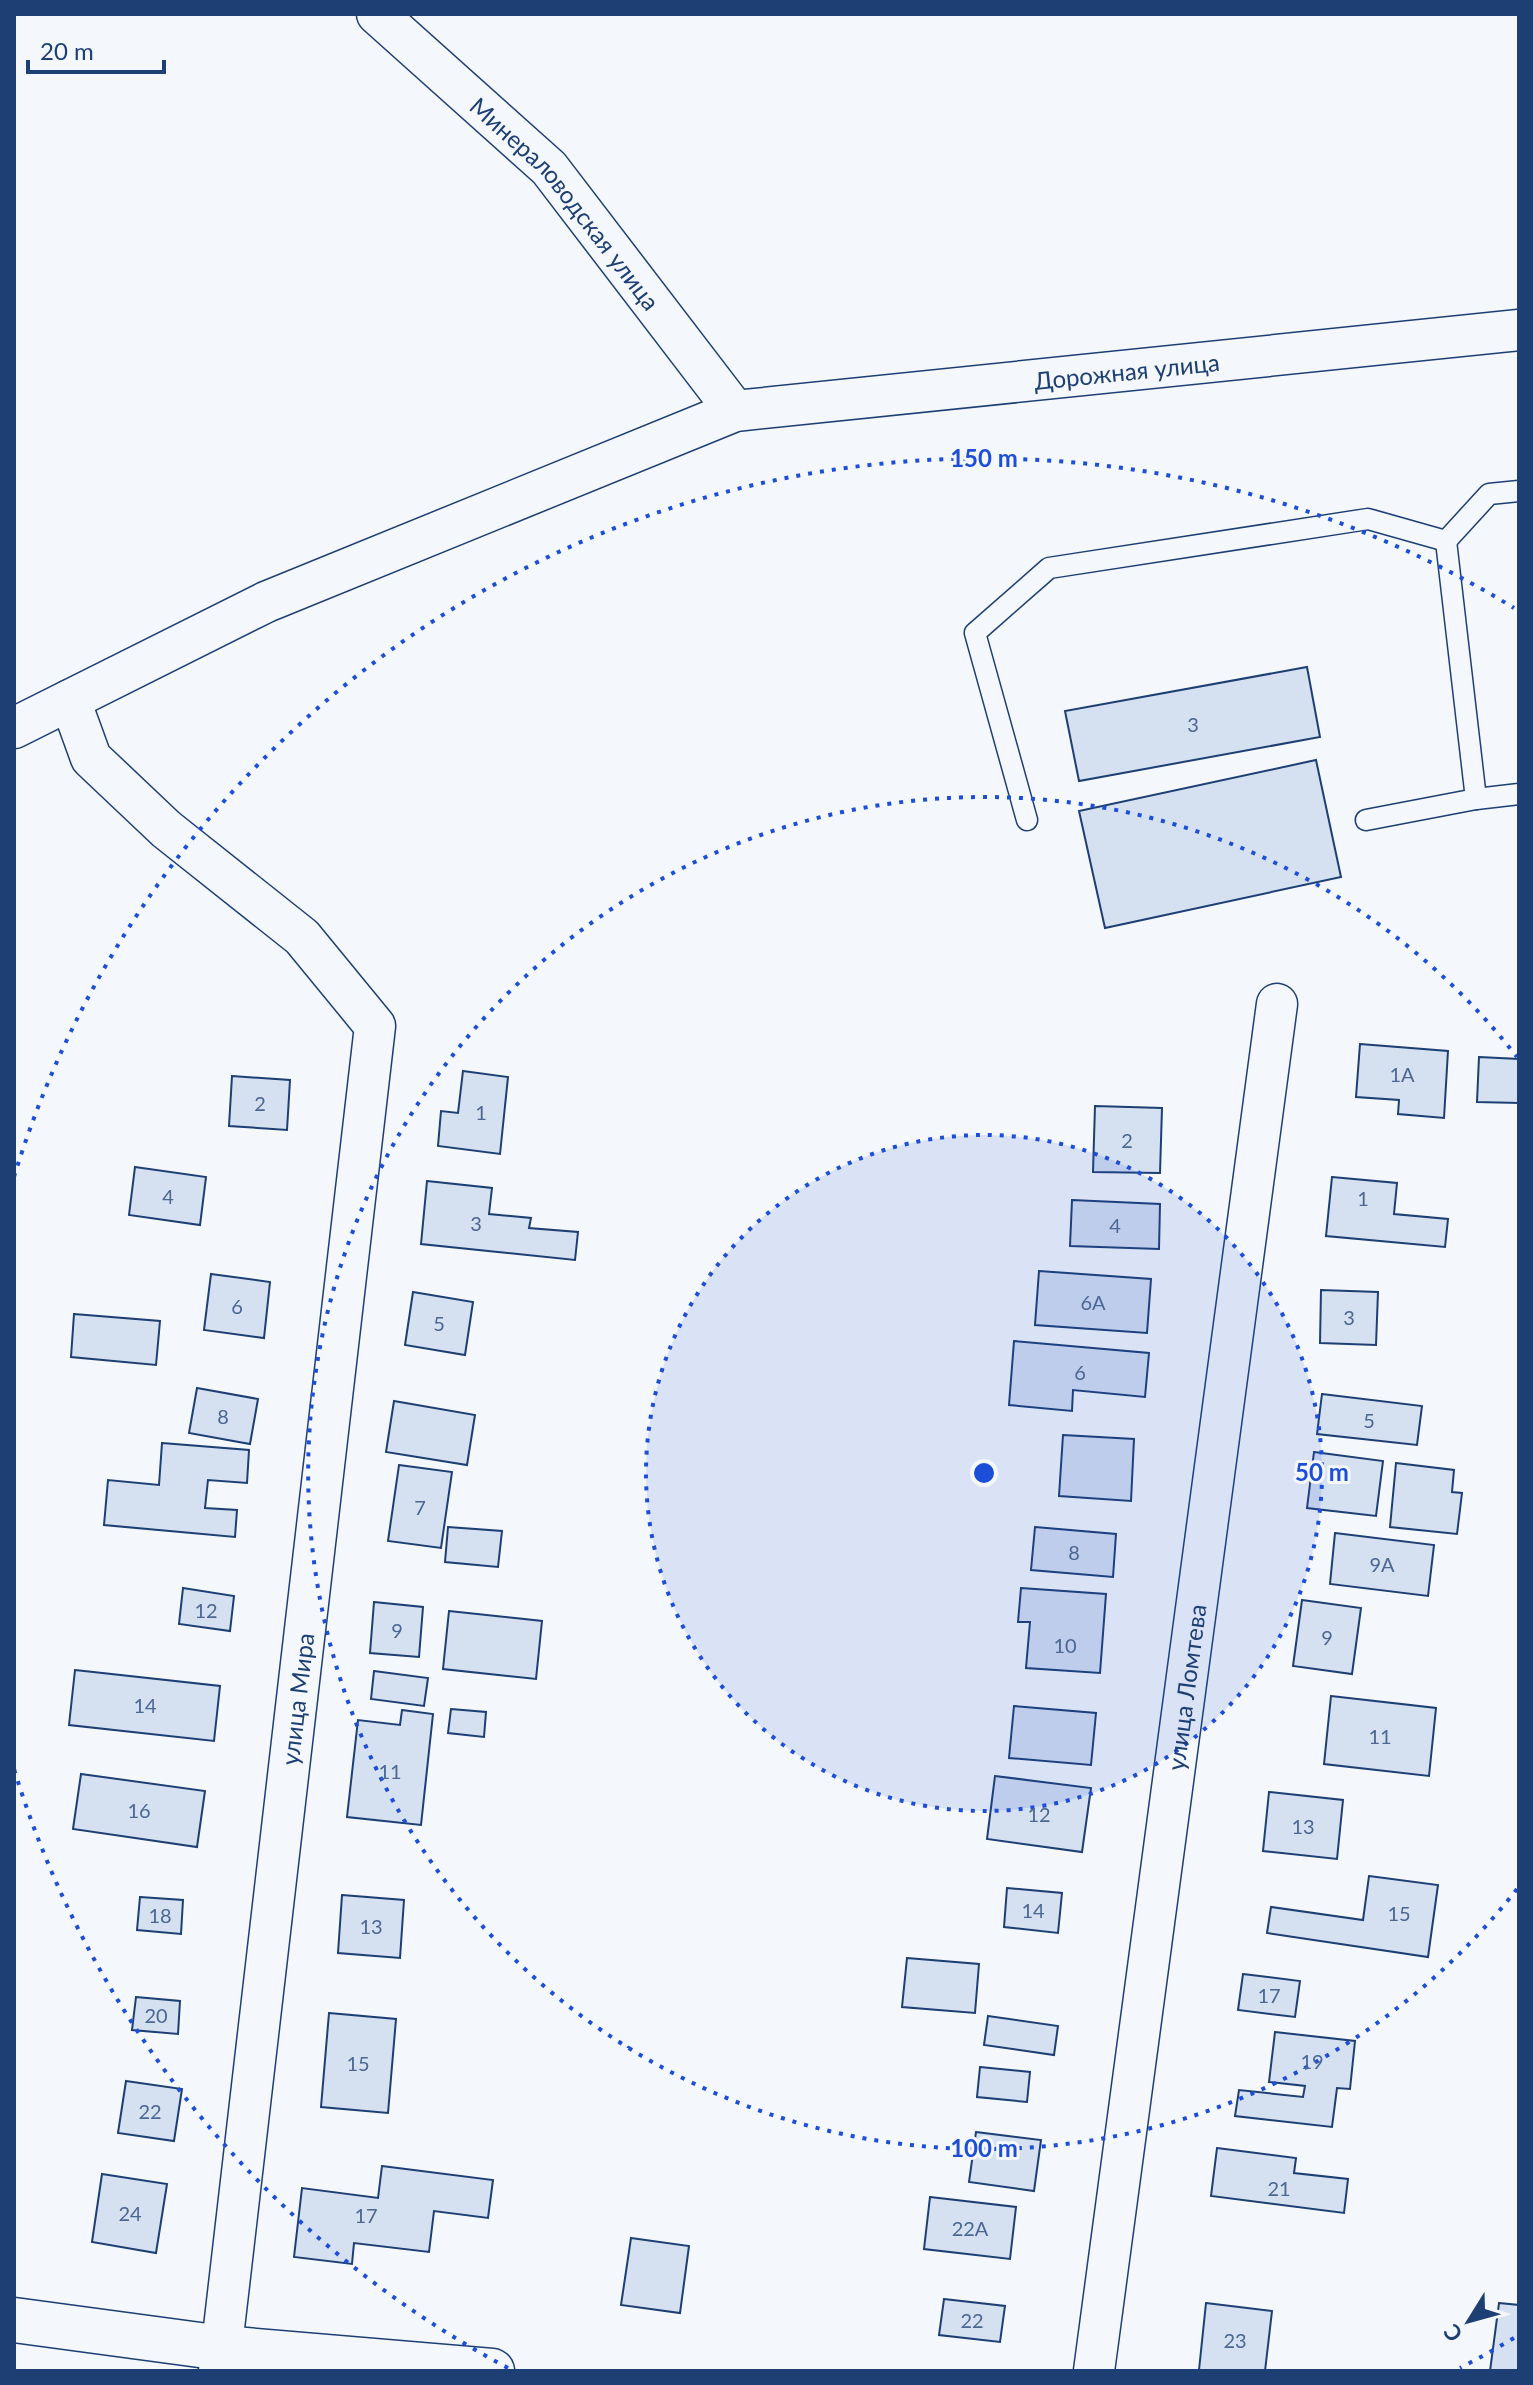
<svg xmlns="http://www.w3.org/2000/svg" width="1533" height="2385" viewBox="0 0 1533 2385" font-family="Lato,sans-serif">
	<style>
		.building { fill: #d5e0f0; stroke: #1d3f73; stroke-width: 2 }
		.lines { fill: none; stroke-linecap: round; stroke-linejoin: round }
		.lane-casing { stroke: #1d3f73; stroke-width: 23 }
		.street-casing { stroke: #1d3f73; stroke-width: 43 }
		.secondary-casing { stroke: #1d3f73; stroke-width: 47 }
		.lane { stroke: #f4f7fb; stroke-width: 20 }
		.street { stroke: #f4f7fb; stroke-width: 40 }
		.secondary { stroke: #f4f7fb; stroke-width: 44 }
		.ring { fill: none; stroke: #1d4ed8; stroke-width: 4; stroke-dasharray: 4 8 }
		.labels { text-anchor: middle; dominant-baseline: central; stroke-width: 6; stroke-linejoin: round; paint-order: stroke }
		.number-label { font-size: 20px; fill: #4b6792 }
		.street-label { font-size: 24px; fill: #1d3f73; stroke: #f4f7fb }
		.centre { fill: #1d4ed8; stroke: #f4f7fb; stroke-width: 4 }
		.ring-label { font-size: 24px; text-anchor: middle; font-weight: bold; fill: #1d4ed8; stroke: #f4f7fb; stroke-width: 6; stroke-linejoin: round; paint-order: stroke }
	</style>
	<rect width="100%" height="100%" fill="#f4f7fb"/>
	<g class="building">
		<polygon points="1307,667 1320,737 1079,781 1065,711"/>
		<polygon points="1316,760 1341,877 1105,928 1079,811"/>
		<polygon points="1360,1044 1448,1051 1444,1118 1398,1114 1399,1100 1356,1097"/>
		<polygon points="1479,1057 1519,1059 1519,1103 1477,1102"/>
		<polygon points="463,1071 508,1077 500,1154 438,1146 441,1111 458,1113"/>
		<polygon points="232,1076 290,1080 287,1130 229,1126"/>
		<polygon points="1095,1106 1162,1108 1160,1173 1093,1172"/>
		<polygon points="135,1167 206,1177 200,1225 129,1215"/>
		<polygon points="1332,1177 1397,1183 1394,1214 1448,1219 1445,1247 1326,1236"/>
		<polygon points="427,1181 492,1188 489,1214 531,1218 529,1228 578,1232 575,1260 421,1244"/>
		<polygon points="1072,1200 1160,1204 1159,1249 1070,1246"/>
		<polygon points="1039,1271 1151,1279 1147,1333 1035,1325"/>
		<polygon points="211,1274 270,1282 264,1338 204,1330"/>
		<polygon points="1321,1290 1378,1292 1376,1345 1320,1343"/>
		<polygon points="413,1292 473,1302 465,1355 405,1345"/>
		<polygon points="74,1314 160,1321 156,1365 71,1357"/>
		<polygon points="1014,1341 1149,1353 1145,1397 1073,1390 1072,1411 1009,1405"/>
		<polygon points="197,1388 258,1399 250,1444 189,1433"/>
		<polygon points="1322,1394 1422,1406 1417,1445 1317,1434"/>
		<polygon points="394,1401 475,1415 467,1465 386,1452"/>
		<polygon points="1063,1435 1134,1439 1131,1501 1059,1496"/>
		<polygon points="162,1443 249,1450 247,1483 208,1480 205,1508 237,1510 235,1537 104,1525 108,1480 159,1485"/>
		<polygon points="1314,1452 1383,1461 1376,1516 1307,1508"/>
		<polygon points="1396,1463 1454,1470 1452,1492 1462,1493 1457,1534 1390,1527"/>
		<polygon points="399,1465 452,1472 441,1548 388,1541"/>
		<polygon points="448,1527 502,1531 498,1567 445,1562"/>
		<polygon points="1035,1527 1116,1534 1113,1577 1031,1570"/>
		<polygon points="1335,1533 1434,1545 1428,1596 1330,1584"/>
		<polygon points="183,1588 234,1596 230,1631 179,1624"/>
		<polygon points="1021,1588 1106,1594 1100,1673 1026,1668 1030,1622 1018,1622"/>
		<polygon points="1302,1600 1361,1608 1352,1674 1293,1666"/>
		<polygon points="374,1602 423,1607 419,1657 370,1653"/>
		<polygon points="449,1611 542,1621 536,1679 443,1669"/>
		<polygon points="75,1670 220,1686 214,1741 69,1725"/>
		<polygon points="374,1671 428,1678 424,1706 371,1699"/>
		<polygon points="1331,1696 1436,1708 1429,1776 1324,1764"/>
		<polygon points="1014,1706 1096,1713 1091,1765 1009,1758"/>
		<polygon points="451,1709 486,1712 484,1737 448,1733"/>
		<polygon points="402,1710 433,1714 421,1825 347,1817 358,1720 400,1725"/>
		<polygon points="81,1774 205,1791 197,1847 73,1829"/>
		<polygon points="995,1776 1091,1788 1082,1852 987,1839"/>
		<polygon points="1269,1792 1343,1800 1337,1859 1263,1851"/>
		<polygon points="1369,1876 1438,1885 1428,1957 1267,1933 1271,1907 1363,1920"/>
		<polygon points="1007,1888 1062,1893 1058,1933 1004,1927"/>
		<polygon points="342,1895 404,1900 400,1958 338,1953"/>
		<polygon points="140,1897 183,1900 181,1934 137,1930"/>
		<polygon points="907,1958 979,1964 975,2013 902,2007"/>
		<polygon points="1243,1974 1300,1981 1295,2017 1238,2010"/>
		<polygon points="136,1997 180,2001 178,2034 132,2030"/>
		<polygon points="329,2013 396,2019 388,2113 321,2107"/>
		<polygon points="988,2016 1058,2026 1054,2055 984,2045"/>
		<polygon points="1275,2032 1355,2041 1350,2089 1337,2088 1332,2127 1235,2116 1239,2090 1303,2097 1305,2086 1269,2082"/>
		<polygon points="980,2067 1030,2072 1027,2102 977,2097"/>
		<polygon points="126,2081 182,2089 174,2141 118,2133"/>
		<polygon points="976,2132 1041,2140 1034,2191 969,2182"/>
		<polygon points="1217,2148 1296,2158 1294,2173 1348,2179 1344,2213 1211,2196"/>
		<polygon points="382,2166 493,2180 488,2218 434,2211 429,2252 354,2243 352,2264 294,2257 302,2188 378,2198"/>
		<polygon points="102,2174 167,2184 156,2253 92,2242"/>
		<polygon points="930,2197 1016,2207 1010,2259 924,2249"/>
		<polygon points="631,2238 689,2246 680,2313 621,2305"/>
		<polygon points="944,2299 1005,2306 1000,2342 939,2335"/>
		<polygon points="1206,2303 1272,2311 1265,2371 1199,2370"/>
		<polygon points="1499,2303 1519,2305 1519,2371 1490,2371"/>
	</g>
	<g class="lines">
		<g class="lane-casing">
			<g id="lane">
				<polyline points="1446,541 1476,799 1519,794"/>
				<polyline points="1027,820 975,633 1049,568 1368,519 1446,541 1489,494 1519,491"/>
				<polyline points="1366,820 1476,799"/>
			</g>
		</g>
		<g class="street-casing">
			<g id="street">
				<path id="s1" d="M377,14L549,168L735,411"/>
				<polyline points="70,700 91,758 166,829 302,937 375,1026 219,2371"/>
				<path id="s2" d="M14,728L266,602L735,411L1519,330"/>
				<path id="s3" d="M1094,2371L1277,1004"/>
			</g>
		</g>
		<g class="secondary-casing">
			<polyline id="secondary" points="14,2320 222,2348 492,2371"/>
		</g>
		<use href="#lane" class="lane"/>
		<use href="#street" class="street"/>
		<use href="#secondary" class="secondary"/>
	</g>
	<circle cx="984" cy="1473" r="338" fill="#1d4ed8" fill-opacity=".12"/>
	<g class="ring">
		<circle cx="984" cy="1473" r="338"/>
		<path d="M1517 1889A676 676 0 1 1 1517 1057"/>
		<path d="M1514 2338A1014 1014 0 0 1 1460 2368M508 2368A1014 1014 0 0 1 14 1769M14 1177A1014 1014 0 0 1 1514 608"/>
	</g>
	<g class="labels">
		<g class="number-label">
			<text x="1193" y="724">3</text>
			<text x="1402" y="1074">1A</text>
			<text x="260" y="1103">2</text>
			<text x="481" y="1112">1</text>
			<text x="1127" y="1140">2</text>
			<text x="168" y="1196">4</text>
			<text x="1363" y="1198">1</text>
			<text x="476" y="1223">3</text>
			<text x="1115" y="1225">4</text>
			<text x="1093" y="1302">6A</text>
			<text x="237" y="1306">6</text>
			<text x="1349" y="1317">3</text>
			<text x="439" y="1323">5</text>
			<text x="1080" y="1372">6</text>
			<text x="223" y="1416">8</text>
			<text x="1369" y="1420">5</text>
			<text x="420" y="1507">7</text>
			<text x="1074" y="1552">8</text>
			<text x="1382" y="1564">9A</text>
			<text x="206" y="1610">12</text>
			<text x="397" y="1630">9</text>
			<text x="1327" y="1637">9</text>
			<text x="1065" y="1645">10</text>
			<text x="145" y="1705">14</text>
			<text x="1380" y="1736">11</text>
			<text x="390" y="1771">11</text>
			<text x="139" y="1810">16</text>
			<text x="1039" y="1814">12</text>
			<text x="1303" y="1826">13</text>
			<text x="1033" y="1910">14</text>
			<text x="1399" y="1913">15</text>
			<text x="160" y="1915">18</text>
			<text x="371" y="1926">13</text>
			<text x="1269" y="1995">17</text>
			<text x="156" y="2015">20</text>
			<text x="1312" y="2061">19</text>
			<text x="358" y="2063">15</text>
			<text x="150" y="2111">22</text>
			<text x="1279" y="2188">21</text>
			<text x="130" y="2213">24</text>
			<text x="366" y="2215">17</text>
			<text x="970" y="2228">22А</text>
			<text x="972" y="2320">22</text>
			<text x="1235" y="2340">23</text>
		</g>
		<g class="street-label">
			<text stroke="none"><textPath href="#s1" startOffset="268">Минераловодская улица</textPath></text>
			<text stroke="none"><textPath href="#s2" startOffset="1182">Дорожная улица</textPath></text>
			<text stroke="none"><textPath href="#s3" startOffset="690">улица Ломтева</textPath></text>
			<text transform="translate(297 1699) rotate(-83)">улица Мира</text>
		</g>
	</g>
	<circle cx="984" cy="1473" r="12" class="centre"/>
	<g class="ring-label">
		<text x="984" y="467">150 m</text>
		<text x="1322" y="1481">50 m</text>
		<text x="984" y="2157">100 m</text>
	</g>
	<rect width="1533" height="2385" fill="none" stroke="#1d3f73" stroke-width="32"/>
	<g transform="translate(1469 2321) rotate(233)" stroke="#f4f7fb" stroke-width="6" paint-order="stroke">
	<path d="M0-6L14 30L0 20L-14 30Z" fill="#1d3f73"/>
	<text y="-12" font-size="22" font-weight="bold" text-anchor="middle" fill="#1d3f73">С</text>
	</g>
	<path d="M28 60v12h136v-12" fill="none" stroke="#1d3f73" stroke-width="4"/>
	<text x="40" y="60" font-size="24" fill="#1d3f73" stroke="#f4f7fb" stroke-width="6" paint-order="stroke">20 m</text>
</svg>
